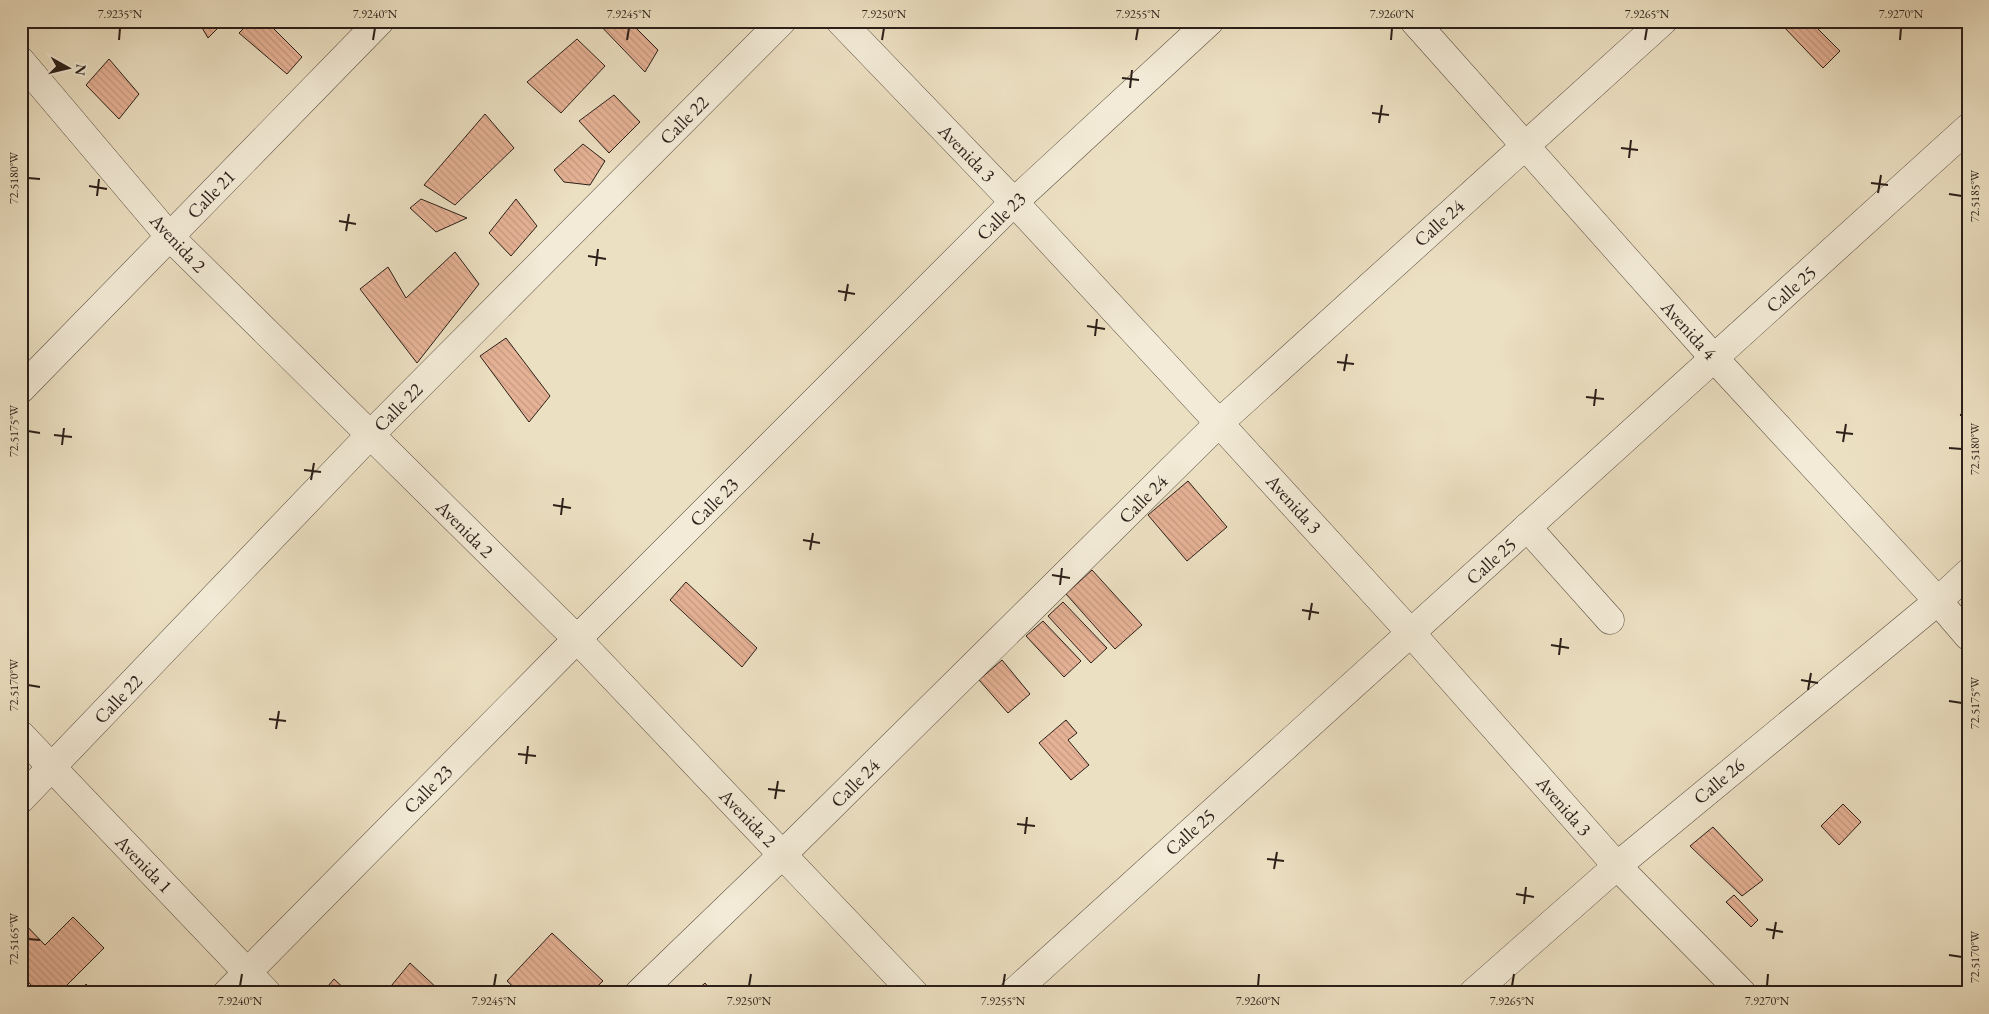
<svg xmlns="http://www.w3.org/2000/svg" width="1989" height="1014" viewBox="0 0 1989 1014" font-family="'EB Garamond',serif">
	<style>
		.building { fill: url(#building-back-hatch); stroke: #2b1f19 }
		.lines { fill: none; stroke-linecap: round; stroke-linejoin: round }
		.minor-casing { stroke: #5b4f43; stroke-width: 29 }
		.tertiary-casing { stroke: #5b4f43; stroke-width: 29 }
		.minor { stroke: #f3ebd7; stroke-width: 28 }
		.tertiary { stroke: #f3ebd7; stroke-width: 28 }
		.ticks { fill: none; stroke: #2b1f19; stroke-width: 2 }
		.labels { text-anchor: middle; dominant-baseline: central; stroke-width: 4; stroke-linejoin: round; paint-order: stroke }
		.street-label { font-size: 19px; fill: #2b1f19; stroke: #f3ebd7 }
		.neatline { fill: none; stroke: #2b1f19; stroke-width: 2 }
		.ticks-label { font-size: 12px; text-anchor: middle; fill: #2b1f19 }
	</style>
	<defs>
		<pattern id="building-back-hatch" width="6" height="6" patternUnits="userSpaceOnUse" patternTransform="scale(1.25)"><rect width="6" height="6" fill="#e6b296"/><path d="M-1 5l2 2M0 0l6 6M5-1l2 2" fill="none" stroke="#c59981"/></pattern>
	</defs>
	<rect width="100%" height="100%" fill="#ece0c2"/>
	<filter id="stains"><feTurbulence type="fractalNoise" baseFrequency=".004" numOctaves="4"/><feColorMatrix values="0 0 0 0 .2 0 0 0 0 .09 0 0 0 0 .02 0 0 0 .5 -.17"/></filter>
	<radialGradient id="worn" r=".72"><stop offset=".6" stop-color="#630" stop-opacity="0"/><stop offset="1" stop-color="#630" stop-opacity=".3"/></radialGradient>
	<g class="building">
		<polygon points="198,21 225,21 208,38"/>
		<polygon points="251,21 266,21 302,57 287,74 239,33"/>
		<polygon points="596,21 629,21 658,50 645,72"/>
		<polygon points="1788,21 1810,21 1840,51 1823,68 1783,26"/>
		<polygon points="577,39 605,66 561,113 527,82"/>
		<polygon points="109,59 139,94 119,119 86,85"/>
		<polygon points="614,95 640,122 609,153 579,121"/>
		<polygon points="485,114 514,148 455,205 424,185"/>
		<polygon points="583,144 605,161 590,185 564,182 554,170"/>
		<polygon points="421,199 467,218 436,232 410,208"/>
		<polygon points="516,199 537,226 511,256 489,233"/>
		<polygon points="455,252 479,284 417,363 360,289 388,267 406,298"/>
		<polygon points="506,338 550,396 529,422 480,356"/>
		<polygon points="1968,406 1968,418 1965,420 1960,415"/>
		<polygon points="1188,481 1227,527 1187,561 1148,515"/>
		<polygon points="1092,570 1142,625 1115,649 1066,594"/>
		<polygon points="686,582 757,648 742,667 670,600"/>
		<polygon points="1063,602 1107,648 1091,663 1048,616"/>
		<polygon points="1043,621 1081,661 1064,677 1026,636"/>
		<polygon points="1002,660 1030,694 1008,713 979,680"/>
		<polygon points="1066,720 1077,733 1068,740 1089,765 1071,780 1039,743"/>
		<polygon points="1843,804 1861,822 1839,845 1821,826"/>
		<polygon points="1713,827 1763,880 1742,896 1690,846"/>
		<polygon points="1734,895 1758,920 1751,927 1726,902"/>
		<polygon points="73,917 104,948 59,993 39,993 21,975 21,920 45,945"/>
		<polygon points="552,933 603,981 590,993 520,993 507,981"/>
		<polygon points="410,963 439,990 436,993 389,993 387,991"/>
		<polygon points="334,979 349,993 322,993"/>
		<polygon points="705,983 713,993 694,993"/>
		<polygon points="86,984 94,993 81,993"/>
	</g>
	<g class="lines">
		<g class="minor-casing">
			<g id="minor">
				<polyline points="840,21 1014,202 1219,423 1411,633 1617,866 1742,993"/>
				<polyline points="1414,21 1714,358 1938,601 1968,636"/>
				<polyline points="21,61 170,237 577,639 914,993"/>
				<polyline points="21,389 380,21"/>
				<polyline points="1527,527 1610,620"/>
				<polyline points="21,799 370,435 782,21"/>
				<polyline points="227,993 577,639 1014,202 1210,21"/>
				<polyline points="639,993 783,854 1219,423 1663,21"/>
				<polyline points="1473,993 1617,866 1938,601 1968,573"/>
			</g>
		</g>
		<g class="tertiary-casing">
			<g id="tertiary">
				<polyline points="21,735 267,993"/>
				<polyline points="1013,993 1968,128"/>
			</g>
		</g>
		<use href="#minor" class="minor"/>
		<use href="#tertiary" class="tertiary"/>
	</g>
	<path class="ticks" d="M119,40L120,28M373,40L375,28M627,40L629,28M882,40L884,28M1136,40L1138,28M1391,40L1392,28M1645,40L1647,28M1900,40L1901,28M1122,78L1139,80M1130,88L1132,70M1372,113L1389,115M1379,123L1382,105M1621,148L1638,150M1629,158L1631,140M28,178L40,179M1871,183L1888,185M89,186L107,189M1878,193L1881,175M1949,194L1962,196M97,196L99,179M339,221L356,224M346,231L349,214M588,256L606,259M596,266L598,249M838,291L855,294M845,301L848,284M1087,326L1105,329M1095,336L1097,319M1337,362L1354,364M1344,371L1347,354M1586,397L1604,399M1594,406L1596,389M28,431L40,433M1836,432L1853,434M54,435L72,437M1843,442L1846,424M62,445L64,428M1949,448L1962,449M304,470L321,472M311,480L314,463M553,505L571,508M561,515L563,498M803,540L820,543M810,550L813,533M1052,575L1070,578M1060,585L1062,568M1302,610L1319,613M1309,620L1312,603M1551,645L1569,648M1559,655L1561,638M1801,680L1818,683M28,685L40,687M1808,690L1811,673M1949,701L1962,703M269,719L286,721M276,729L279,711M518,754L536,756M526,764L528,746M768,789L785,791M775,799L778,781M1017,824L1035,826M1025,834L1027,817M1267,859L1284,861M1274,869L1277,852M1516,894L1534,897M1524,904L1526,887M1766,929L1783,932M28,939L40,940M1773,939L1776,922M1949,955L1962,957M240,986L242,974M494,986L496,974M749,986L751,974M1003,986L1005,974M1258,986L1259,974M1512,986L1514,974M1767,986L1768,974"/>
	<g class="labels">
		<g class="street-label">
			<text transform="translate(684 120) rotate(-45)">Calle 22</text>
			<text transform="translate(967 153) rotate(46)">Avenida 3</text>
			<text transform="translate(211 194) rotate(-46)">Calle 21</text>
			<text transform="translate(1001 216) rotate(-44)">Calle 23</text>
			<text transform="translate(1439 223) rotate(-42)">Calle 24</text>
			<text transform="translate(178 243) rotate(47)">Avenida 2</text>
			<text transform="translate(1791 289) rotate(-42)">Calle 25</text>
			<text transform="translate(1689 330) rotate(48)">Avenida 4</text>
			<text transform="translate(398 407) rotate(-45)">Calle 22</text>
			<text transform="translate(1143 499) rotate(-45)">Calle 24</text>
			<text transform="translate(714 502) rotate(-45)">Calle 23</text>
			<text transform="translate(1294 504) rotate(48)">Avenida 3</text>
			<text transform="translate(465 529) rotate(45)">Avenida 2</text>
			<text transform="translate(1491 561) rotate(-42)">Calle 25</text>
			<text transform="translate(118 699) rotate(-46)">Calle 22</text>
			<text transform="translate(1719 781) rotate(-40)">Calle 26</text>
			<text transform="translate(855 783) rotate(-45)">Calle 24</text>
			<text transform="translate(428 789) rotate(-45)">Calle 23</text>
			<text transform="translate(1564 806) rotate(49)">Avenida 3</text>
			<text transform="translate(748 818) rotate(46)">Avenida 2</text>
			<text transform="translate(1190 832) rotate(-42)">Calle 25</text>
			<text transform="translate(144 864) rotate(46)">Avenida 1</text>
		</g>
	</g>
	<rect width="1989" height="1014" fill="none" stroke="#ece0c2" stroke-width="55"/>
	<g transform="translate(68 68) rotate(98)" stroke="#f3ebd7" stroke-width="4" paint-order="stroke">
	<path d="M0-4L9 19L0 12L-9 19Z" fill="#2b1f19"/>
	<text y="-8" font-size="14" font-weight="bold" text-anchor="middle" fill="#2b1f19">N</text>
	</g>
	<rect x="28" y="28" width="1934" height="958" class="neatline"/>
	<g class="ticks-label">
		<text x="120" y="18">7.9235°N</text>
		<text x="375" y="18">7.9240°N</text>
		<text x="629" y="18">7.9245°N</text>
		<text x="884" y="18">7.9250°N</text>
		<text x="1138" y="18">7.9255°N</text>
		<text x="1392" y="18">7.9260°N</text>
		<text x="1647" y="18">7.9265°N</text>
		<text x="1901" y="18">7.9270°N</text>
		<text transform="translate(14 178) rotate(-90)" y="4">72.5180°W</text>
		<text transform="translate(1975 196) rotate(-90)" y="4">72.5185°W</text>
		<text transform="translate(14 431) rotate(-90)" y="4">72.5175°W</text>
		<text transform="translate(1975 449) rotate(-90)" y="4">72.5180°W</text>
		<text transform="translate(14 685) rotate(-90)" y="4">72.5170°W</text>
		<text transform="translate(1975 703) rotate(-90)" y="4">72.5175°W</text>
		<text transform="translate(14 939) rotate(-90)" y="4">72.5165°W</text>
		<text transform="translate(1975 957) rotate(-90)" y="4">72.5170°W</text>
		<text x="240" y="1005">7.9240°N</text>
		<text x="494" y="1005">7.9245°N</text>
		<text x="749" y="1005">7.9250°N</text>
		<text x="1003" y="1005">7.9255°N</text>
		<text x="1258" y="1005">7.9260°N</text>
		<text x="1512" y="1005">7.9265°N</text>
		<text x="1767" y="1005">7.9270°N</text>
	</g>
	<rect width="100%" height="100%" filter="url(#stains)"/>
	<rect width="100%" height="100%" fill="url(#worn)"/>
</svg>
